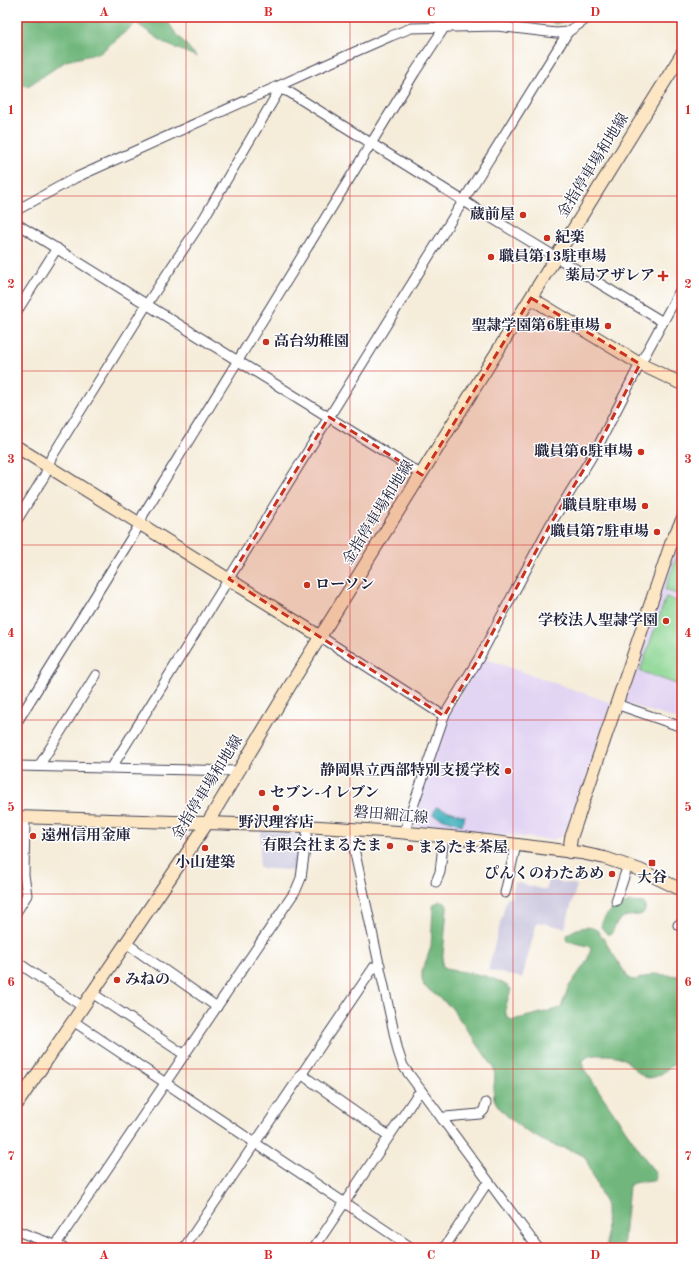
<svg xmlns="http://www.w3.org/2000/svg" width="699" height="1265" viewBox="0 0 699 1265" font-family="'Old Standard TT','Noto Serif JP',serif">
	<style>
		.built { fill: #e2d4f3 }
		.industrial { fill: #c5c0da }
		.green { fill: #8cd693; stroke: #577c67 }
		.forest { fill: #71b77d; stroke: #4a6c5c }
		.water { fill: #41b1bc; stroke: #326a7c }
		.lines { fill: none; stroke-linecap: round; stroke-linejoin: round }
		.stream { stroke: #41b1bc; stroke-width: 2.5 }
		.street-casing { stroke: #424053; stroke-width: 11 }
		.secondary-casing { stroke: #424053; stroke-width: 14 }
		.street { stroke: #fff; stroke-width: 9 }
		.secondary { stroke: #fce6c4; stroke-width: 12 }
		.marked { fill: #c8321e; fill-opacity: 0.2; stroke: #c8321e; stroke-width: 3; stroke-dasharray: 8 5; stroke-linejoin: round }
		.grid { fill: none; stroke: #d62828; stroke-width: 1; stroke-opacity: 0.55 }
		.poi-dot { fill: #c8321e; stroke: #fff; stroke-width: 1.5 }
		.labels { text-anchor: middle; dominant-baseline: central; stroke-width: 3; stroke-linejoin: round; paint-order: stroke }
		.street-label { font-size: 15px; fill: #22223b; stroke: #fff }
		.poi-label { font-size: 15px; font-weight: bold; fill: #22223b; stroke: #fff; text-anchor: end }
		.neatline { fill: none; stroke: #d62828; stroke-width: 1.5 }
		.grid-label { font-size: 13px; text-anchor: middle; font-weight: bold; fill: #d62828 }
	</style>
	<rect width="100%" height="100%" fill="#fff"/>
	<filter id="ink" filterUnits="userSpaceOnUse"><feTurbulence type="fractalNoise" baseFrequency=".025" numOctaves="2"/><feDisplacementMap in="SourceGraphic" scale="8" xChannelSelector="R" yChannelSelector="G"/><feConvolveMatrix kernelMatrix="1 2 1 2 8 2 1 2 1" color-interpolation-filters="sRGB"/></filter>
	<filter id="wash" filterUnits="userSpaceOnUse"><feTurbulence type="fractalNoise" baseFrequency=".012" numOctaves="4" result="noise"/><feDisplacementMap in="SourceGraphic" scale="16" xChannelSelector="R" yChannelSelector="G"/><feGaussianBlur stdDeviation="0.9" result="paint"/><feColorMatrix in="noise" values="0 0 0 0 0 0 0 0 0 0 0 0 0 0 0 0 0 1.4 0 .05"/><feComposite in="paint" operator="in"/></filter>
	<g filter="url(#wash)">
		<rect width="100%" height="100%" fill="#f5ecd9"/>
		<g class="built">
			<polygon points="682,531 682,721 624,703 678,539"/>
			<polygon points="483,658 612,703 566,834 553,840 409,826 447,717"/>
		</g>
		<g class="industrial">
			<polygon points="261,831 305,834 299,871 259,868"/>
			<polygon points="549,880 577,885 565,928 537,922 522,978 488,970 507,897 511,898 515,882 546,890"/>
		</g>
		<g class="green">
			<polygon points="682,541 682,596 665,590"/>
			<polygon points="666,597 682,603 682,686 640,671"/>
		</g>
		<g class="forest">
			<polygon points="17,17 165,17 174,31 197,57 166,44 136,23 100,53 66,61 28,86 17,85"/>
			<polygon points="544,17 577,17 555,24"/>
			<path d="M440,901C445,902 447,904 447,908L442,966L445,969C467,973 494,974 511,989C509,998 499,1018 513,1020L561,1008L568,988L587,961L591,949L588,946L567,941L566,939L567,935C575,928 590,923 599,932L629,979L635,980L653,974L682,976V1062C669,1063 663,1078 649,1078C638,1077 632,1063 622,1058C616,1055 608,1055 601,1055C592,1055 587,1055 582,1062L584,1069L655,1173L656,1177L655,1180C647,1184 636,1179 629,1186L623,1248H607L606,1206L585,1157C575,1150 562,1148 551,1144C533,1137 504,1118 495,1101C490,1091 499,1078 492,1065L451,1007L424,986L422,979V972L431,947L433,907L434,904Z"/>
			<path d="M631,902L644,903C650,920 630,913 622,918C617,921 614,929 611,934H607L601,927C603,913 618,905 631,902Z"/>
		</g>
		<polygon class="water" points="436,807 465,816 462,825 433,815"/>
		<g class="lines">
			<polyline class="stream" points="17,1114 22,1107"/>
		</g>
	</g>
	<g filter="url(#ink)">
		<g class="lines">
			<g class="street-casing">
				<g id="street">
					<polyline points="17,210 75,178 307,73 391,36 411,28 497,26 556,33 568,32"/>
					<polyline points="17,224 422,475"/>
					<polyline points="17,311 57,248"/>
					<polyline points="17,520 45,475 51,458 147,304 204,218 277,94 280,86 282,90 289,92 462,200 663,322"/>
					<polyline points="321,637 444,716"/>
					<polyline points="616,704 682,727"/>
					<polyline points="17,722 140,524 143,515 415,72 444,28"/>
					<polyline points="17,766 238,771"/>
					<polyline points="39,766 96,675"/>
					<polyline points="112,767 568,32 589,17"/>
					<polyline points="352,829 351,835 398,1051 403,1066 538,1248"/>
					<polyline points="406,833 406,827 444,716 479,658 550,525 597,448 640,364 682,287"/>
					<polyline points="436,882 440,872 444,836"/>
					<polyline points="505,893 516,845"/>
					<polyline points="616,901 628,865"/>
					<polyline points="17,911 27,895 24,875 25,817"/>
					<polyline points="678,925 682,927"/>
					<polyline points="126,943 217,1007"/>
					<polyline points="17,962 83,1007"/>
					<polyline points="92,993 185,1055"/>
					<polyline points="73,1021 412,1248"/>
					<polyline points="301,1074 389,1136"/>
					<polyline points="442,1119 445,1117 480,1114 484,1110 486,1103"/>
					<polyline points="17,1231 63,1248"/>
					<polyline points="57,1246 59,1240 296,890 301,878 308,826"/>
					<polyline points="184,1248 374,967 380,965"/>
					<polyline points="314,1248 417,1095 422,1092"/>
					<polyline points="444,1248 485,1186 489,1183"/>
				</g>
			</g>
			<g class="secondary-casing">
				<g id="secondary">
					<polyline points="531,298 640,364 682,384"/>
					<polyline points="17,447 321,637"/>
					<polyline points="17,817 304,826 398,832 471,839 581,853 605,858 640,870 682,890"/>
					<polyline points="569,852 571,838 672,541 682,520"/>
					<polyline points="17,1104 208,822 294,679 682,54"/>
				</g>
			</g>
			<use href="#street" class="street"/>
			<use href="#secondary" class="secondary"/>
		</g>
	</g>
	<path class="marked" d="M531,298L640,364L597,448L550,525L479,658L444,716L229,579L329,417L422,475Z"/>
	<path class="grid" d="M186,17V1248M350,17V1248M513,17V1248M17,196H682M17,371H682M17,545H682M17,720H682M17,894H682M17,1069H682"/>
	<g class="poi-dot">
		<circle cx="523" cy="215" r="4"/>
		<circle cx="547" cy="238" r="4"/>
		<circle cx="491" cy="257" r="4"/>
		<path d="M661 270h4v4h4v4h-4v4h-4v-4h-4v-4h4z"/>
		<circle cx="608" cy="326" r="4"/>
		<circle cx="266" cy="342" r="4"/>
		<circle cx="641" cy="452" r="4"/>
		<circle cx="645" cy="506" r="4"/>
		<circle cx="657" cy="532" r="4"/>
		<circle cx="307" cy="585" r="4"/>
		<circle cx="666" cy="621" r="4"/>
		<circle cx="508" cy="771" r="4"/>
		<circle cx="262" cy="793" r="4"/>
		<circle cx="276" cy="808" r="4"/>
		<circle cx="33" cy="836" r="4"/>
		<circle cx="390" cy="846" r="4"/>
		<circle cx="205" cy="848" r="4"/>
		<circle cx="410" cy="848" r="4"/>
		<rect x="648" y="859" width="8" height="8" rx="2"/>
		<circle cx="612" cy="874" r="4"/>
		<circle cx="117" cy="980" r="4"/>
	</g>
	<g class="labels">
		<g class="street-label">
			<text transform="translate(594 166) rotate(-58)">金指停車場和地線</text>
			<text transform="translate(379 513) rotate(-58)">金指停車場和地線</text>
			<text transform="translate(208 788) rotate(-58)">金指停車場和地線</text>
			<text transform="translate(391 816) rotate(5)">磐田細江線</text>
		</g>
		<g class="poi-label">
			<text x="515" y="215">蔵前屋</text>
			<text x="555" y="238" text-anchor="start">紀楽</text>
			<text x="499" y="257" text-anchor="start">職員第13駐車場</text>
			<text x="655" y="276">薬局アザレア</text>
			<text x="600" y="326">聖隷学園第6駐車場</text>
			<text x="274" y="342" text-anchor="start">高台幼稚園</text>
			<text x="633" y="452">職員第6駐車場</text>
			<text x="637" y="506">職員駐車場</text>
			<text x="649" y="532">職員第7駐車場</text>
			<text x="315" y="585" text-anchor="start">ローソン</text>
			<text x="658" y="621">学校法人聖隷学園</text>
			<text x="500" y="771">静岡県立西部特別支援学校</text>
			<text x="270" y="793" text-anchor="start">セブン-イレブン</text>
			<text x="276" y="823" text-anchor="middle">野沢理容店</text>
			<text x="41" y="836" text-anchor="start">遠州信用金庫</text>
			<text x="382" y="846">有限会社まるたま</text>
			<text x="418" y="848" text-anchor="start">まるたま茶屋</text>
			<text x="205" y="863" text-anchor="middle">小山建築</text>
			<text x="604" y="874">ぴんくのわたあめ</text>
			<text x="652" y="878" text-anchor="middle">大谷</text>
			<text x="125" y="980" text-anchor="start">みねの</text>
		</g>
	</g>
	<rect width="699" height="1265" fill="none" stroke="#fff" stroke-width="44"/>
	<rect x="22" y="22" width="655" height="1221" class="neatline"/>
	<g class="grid-label">
		<text x="104" y="16">A</text>
		<text x="268" y="16">B</text>
		<text x="431" y="16">C</text>
		<text x="595" y="16">D</text>
		<text x="11" y="114">1</text>
		<text x="688" y="114">1</text>
		<text x="11" y="288">2</text>
		<text x="688" y="288">2</text>
		<text x="11" y="463">3</text>
		<text x="688" y="463">3</text>
		<text x="11" y="637">4</text>
		<text x="688" y="637">4</text>
		<text x="11" y="811">5</text>
		<text x="688" y="811">5</text>
		<text x="11" y="986">6</text>
		<text x="688" y="986">6</text>
		<text x="11" y="1160">7</text>
		<text x="688" y="1160">7</text>
		<text x="104" y="1259">A</text>
		<text x="268" y="1259">B</text>
		<text x="431" y="1259">C</text>
		<text x="595" y="1259">D</text>
	</g>
</svg>
